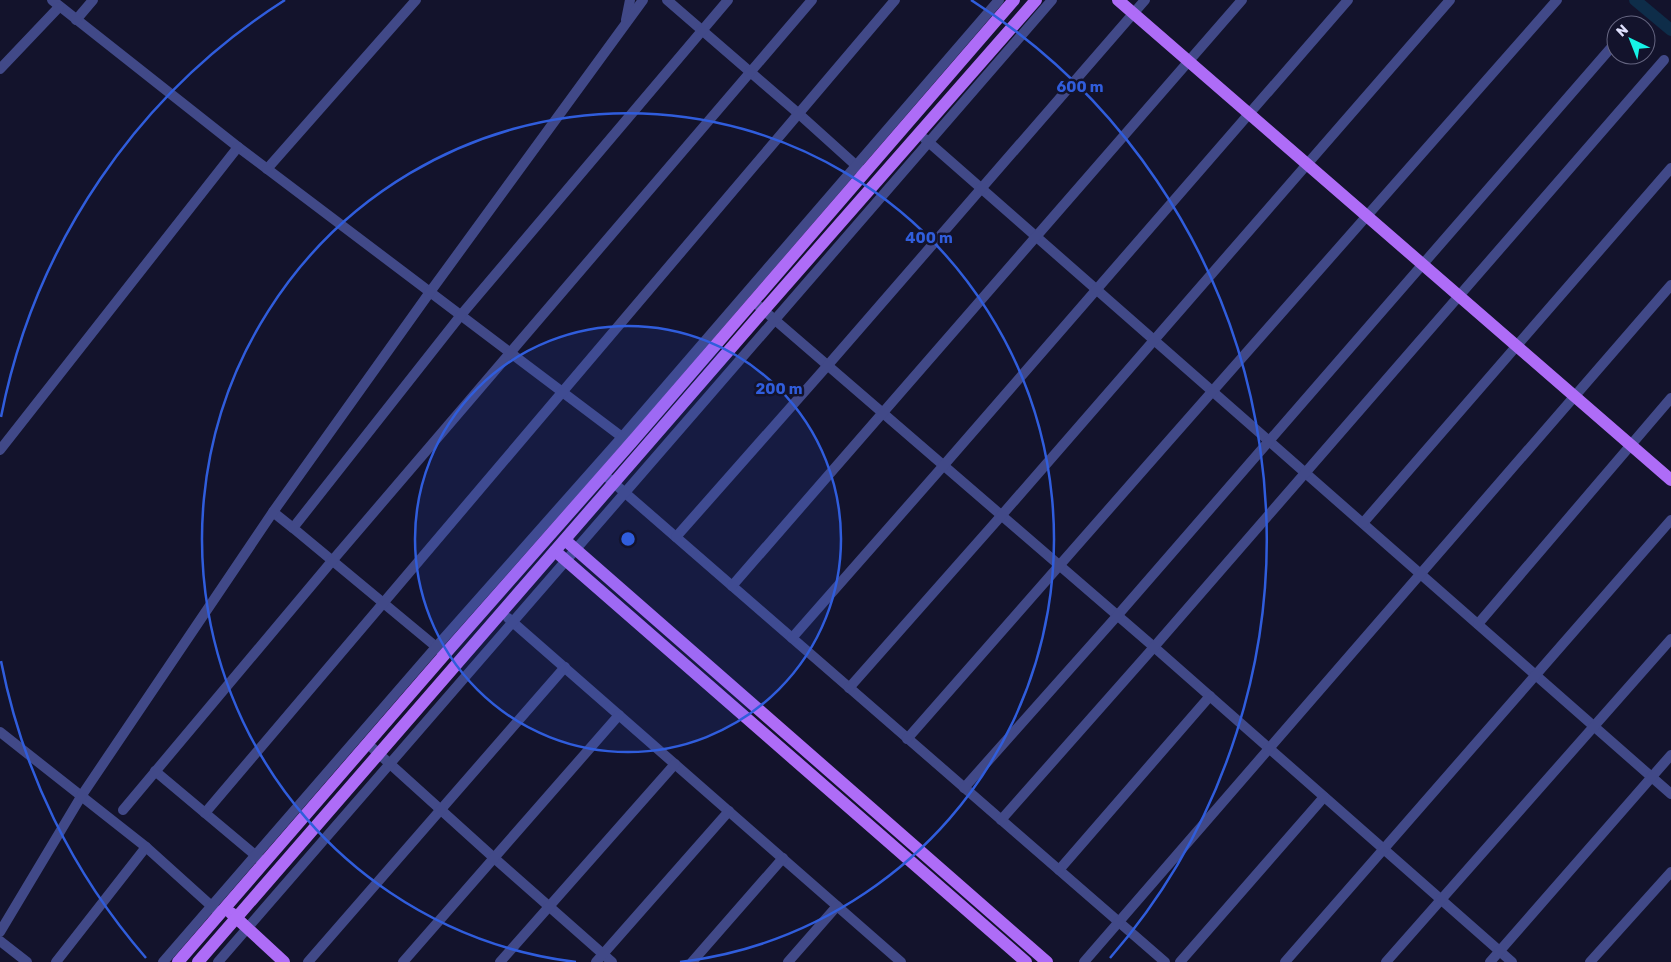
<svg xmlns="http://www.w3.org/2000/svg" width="1671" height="962" viewBox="0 0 1671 962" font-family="Rubik,sans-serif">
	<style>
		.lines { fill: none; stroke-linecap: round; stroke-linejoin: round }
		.river { stroke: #0e2d49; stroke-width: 12 }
		.minor { stroke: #414988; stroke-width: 10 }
		.major { stroke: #ae6cf7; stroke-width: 12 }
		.ring { fill: none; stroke: #305ddc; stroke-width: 2.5 }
		.centre { fill: #305ddc; stroke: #13132c; stroke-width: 2.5 }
		.ring-label { font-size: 15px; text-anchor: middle; font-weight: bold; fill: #305ddc; stroke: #13132c; stroke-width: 5; stroke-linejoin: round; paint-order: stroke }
	</style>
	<rect width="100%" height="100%" fill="#13132c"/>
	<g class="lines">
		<polyline class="river" points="1635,0 1671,30"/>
		<g class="minor">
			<polyline points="52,0 238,147 626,440"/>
			<polyline points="667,0 799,114 860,169"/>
			<polyline points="76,20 93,0"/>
			<polyline points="626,20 630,0"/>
			<polyline points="0,69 59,7"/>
			<polyline points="925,139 1671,794"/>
			<polyline points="267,169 416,0"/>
			<polyline points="753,301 1154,647 1512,962"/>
			<polyline points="0,450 238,147"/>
			<polyline points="608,478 1165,962"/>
			<polyline points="273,512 293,528"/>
			<polyline points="1363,523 1671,168"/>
			<polyline points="676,537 828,365 1145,0"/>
			<polyline points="732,586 1242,0"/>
			<polyline points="508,618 901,962"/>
			<polyline points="1478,624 1671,398"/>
			<polyline points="792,638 944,465 1348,0"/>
			<polyline points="440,650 293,528 461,315 728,0"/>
			<polyline points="849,688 1001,516 1450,0"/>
			<polyline points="0,732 146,847 217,911"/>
			<path d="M907,739C1124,493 1339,245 1557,0"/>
			<polyline points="368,744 493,857 612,962"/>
			<polyline points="155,771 261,860"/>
			<polyline points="964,788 1117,616 1616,42"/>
			<polyline points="123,810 332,561 812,0"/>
			<polyline points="205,813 895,0"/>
			<polyline points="1001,820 1154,647 1664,60"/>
			<polyline points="1059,870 1210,696"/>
			<polyline points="0,932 82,795 273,512 430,292 643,0"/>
			<polyline points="0,941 27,962"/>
			<polyline points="56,962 146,847"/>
			<polyline points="163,962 436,647 622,437 999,0"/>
			<polyline points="218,962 1052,0"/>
			<polyline points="308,962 565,667"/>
			<polyline points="403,962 619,715"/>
			<polyline points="500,962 675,764"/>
			<polyline points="596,962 729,811"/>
			<polyline points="692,962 783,858"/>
			<polyline points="788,962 837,906"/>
			<polyline points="1084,962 1671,285"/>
			<polyline points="1180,962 1324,797"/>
			<polyline points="1285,962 1671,520"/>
			<polyline points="1386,962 1671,639"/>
			<polyline points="1490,962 1671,755"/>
			<polyline points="1590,962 1671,872"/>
		</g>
		<g class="major">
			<polyline points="1118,0 1671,480"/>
			<polyline points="565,540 1047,962"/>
			<polyline points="555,551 1026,962"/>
			<polyline points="231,913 284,962"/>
			<polyline points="178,962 445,654 631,443 1014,0"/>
			<polyline points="198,962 764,310 1036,0"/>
		</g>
	</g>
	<circle cx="628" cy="539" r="213" fill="#305ddc" fill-opacity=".12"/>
	<g class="ring">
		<circle cx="628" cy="539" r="213"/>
		<path d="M576 962A426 426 0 1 1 680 962"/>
		<path d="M146 958A639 639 0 0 1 1 661M1 417A639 639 0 0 1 285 0M971 0A639 639 0 0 1 1110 958"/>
	</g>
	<circle cx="628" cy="539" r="8" class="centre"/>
	<g class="ring-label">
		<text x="1080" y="92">600 m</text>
		<text x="929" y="243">400 m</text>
		<text x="779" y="394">200 m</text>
	</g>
	<g transform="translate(1631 40) rotate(317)"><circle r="24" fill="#13132c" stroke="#656580"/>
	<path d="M0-4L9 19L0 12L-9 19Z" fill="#16f3e7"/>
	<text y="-8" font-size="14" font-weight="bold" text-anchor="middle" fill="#dfe0fd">N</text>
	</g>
</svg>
